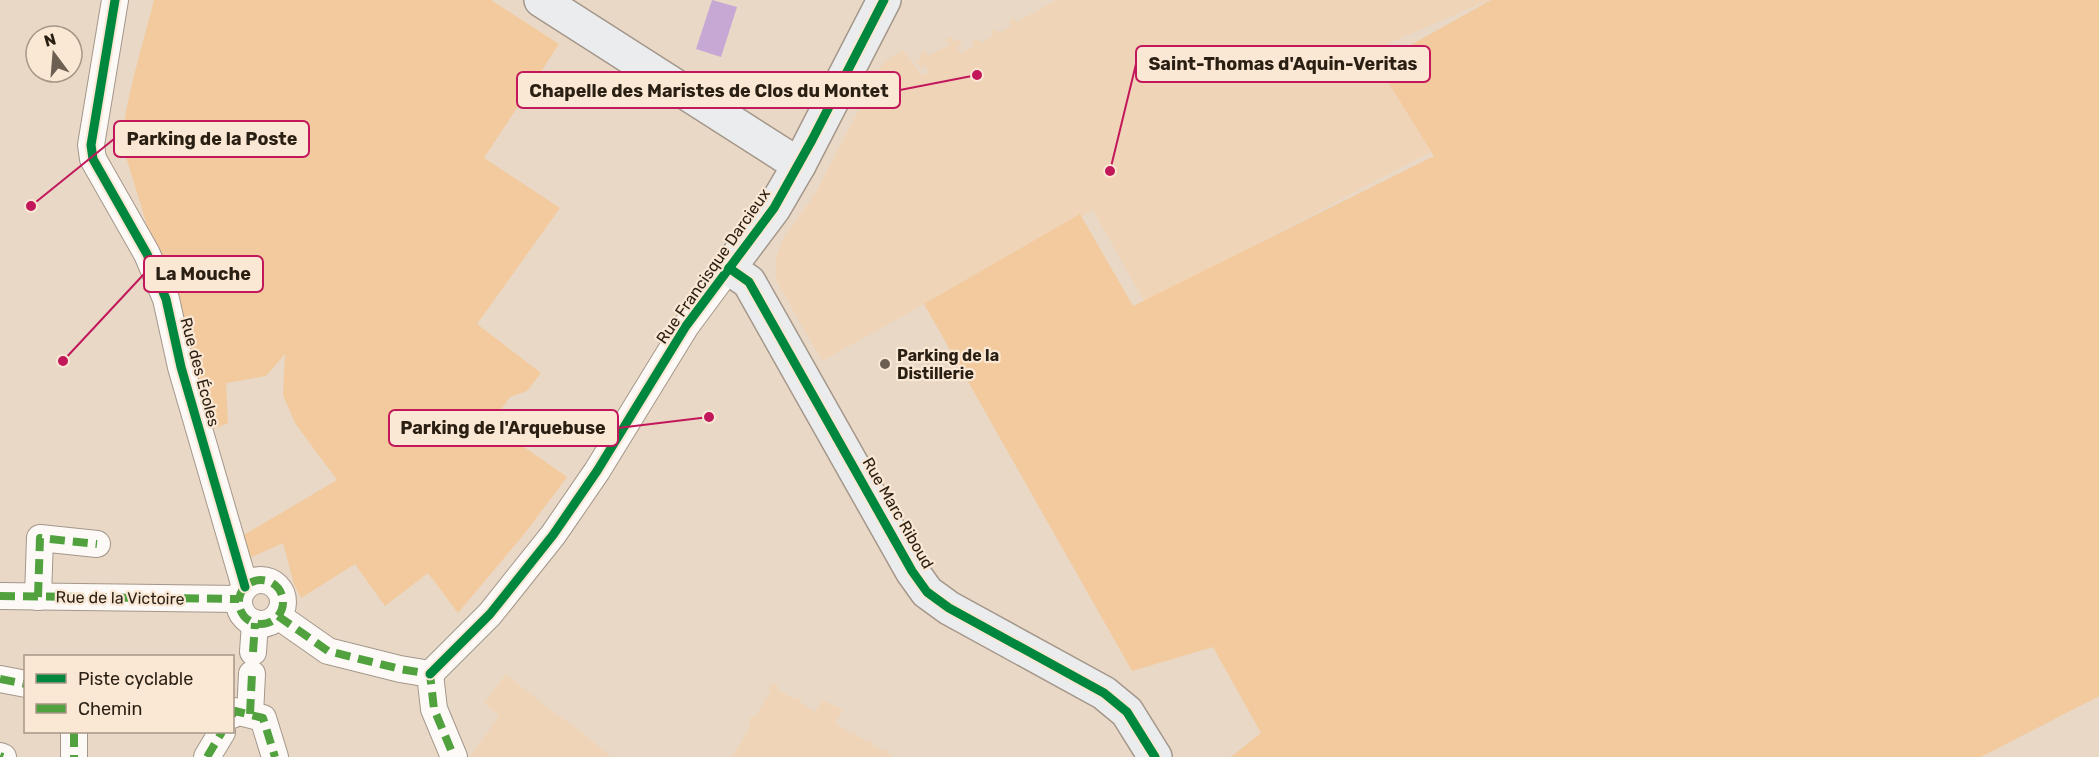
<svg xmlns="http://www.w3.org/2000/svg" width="2099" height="757" viewBox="0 0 2099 757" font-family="Rubik,sans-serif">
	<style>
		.built { fill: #efd4b7 }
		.green { fill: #f2ca9e }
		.water { fill: #c7a8d4 }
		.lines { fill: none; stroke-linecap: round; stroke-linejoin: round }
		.street-casing { stroke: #a4978a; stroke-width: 28 }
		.secondary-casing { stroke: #a4978a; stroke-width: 36 }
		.street { stroke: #fcf9f6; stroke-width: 26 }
		.secondary { stroke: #eaeced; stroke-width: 33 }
		.quiet { stroke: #51a23f; stroke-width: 8; stroke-dasharray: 15 8; stroke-linecap: butt }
		.cycleway-casing { stroke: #fae7d4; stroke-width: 13 }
		.cycleway { stroke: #00873e; stroke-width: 9 }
		.poi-dot { fill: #6d6052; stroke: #fae7d4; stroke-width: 2 }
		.labels { text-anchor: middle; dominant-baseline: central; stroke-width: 4.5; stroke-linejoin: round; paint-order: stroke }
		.street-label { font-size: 16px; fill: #2a1f13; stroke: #fae7d4 }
		.poi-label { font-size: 16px; font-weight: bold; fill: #2a1f13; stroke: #fae7d4; text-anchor: start }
		.leader { fill: none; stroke: #c2185b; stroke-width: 2 }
		.callout-dot { fill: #c2185b; stroke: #fae7d4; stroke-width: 2 }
		.callout { fill: #fae7d4; stroke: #c2185b; stroke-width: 2 }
		.callout-label { font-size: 18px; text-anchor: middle; font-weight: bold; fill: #2a1f13 }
	</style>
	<rect width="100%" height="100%" fill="#e9d8c6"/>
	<g class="built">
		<polygon points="1056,0 1489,0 1385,45 1438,148 1145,303 1093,210 822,361 776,280 776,257 785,236 815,194 883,63 903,50 922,76 929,72 925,65 920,68 917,62 922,59 919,55 925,51 928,56 949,45 946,39 951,36 954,41 960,39 962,44 957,47 961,54 974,46 972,42 977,38 981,43 993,36 991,31 996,29 999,33 1011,26 1009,21 1014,18 1017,22"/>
		<polygon points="506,674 549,709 579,730 611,757 470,757 499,716 484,703"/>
		<polygon points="773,683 778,686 777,689 795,700 797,697 801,700 800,702 815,712 823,700 843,710 835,723 851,733 853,731 855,732 854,734 868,742 869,740 872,742 871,744 883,751 885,749 888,751 887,753 893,757 732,757 751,725 748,723 752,716 755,717 771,691 768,689"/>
	</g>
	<g class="green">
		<path d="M154,0H491L559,44L484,158L560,208L477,324L541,373L527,391L510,397L491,424L567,477L525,533L458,613L428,573L385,606L355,564L301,598L294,584L283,543L247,559L237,539L337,480L295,423L283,395L285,354L266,376L226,383L228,423L210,430L122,144C125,99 143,45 154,0Z"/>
		<polygon points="1491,0 2099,0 2099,696 1981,757 1231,757 1261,733 1213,647 1132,671 924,304 1080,214 1133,306 1434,156 1377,64"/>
	</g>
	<polygon class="water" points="712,0 737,7 721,57 696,49"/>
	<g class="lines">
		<g class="street-casing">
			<g id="street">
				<polyline points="115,0 91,145 93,159 147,254 166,299 181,367 245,587"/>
				<circle cx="261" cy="602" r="22"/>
				<polyline points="0,596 239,599"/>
				<polyline points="38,597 40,538 97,544"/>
				<polyline points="278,616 328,651 400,669 430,674"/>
				<polyline points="253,652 255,623"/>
				<polyline points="430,674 490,614 553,535 597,471 686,326 729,268"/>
				<polyline points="430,674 434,709 454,757"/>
				<polyline points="0,679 26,684"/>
				<polyline points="250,714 252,674"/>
				<polyline points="232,715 235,711 263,718 275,757"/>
				<polyline points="74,732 74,757"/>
				<polyline points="0,756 3,757"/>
				<polyline points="207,757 222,732"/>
			</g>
		</g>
		<g class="secondary-casing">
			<g id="secondary">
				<polyline points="541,0 799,165"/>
				<polyline points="884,0 799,165 774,208 729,268 749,282 912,571 927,592 949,608 1104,693 1127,712 1155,757"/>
			</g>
		</g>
		<use href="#street" class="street"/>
		<use href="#secondary" class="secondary"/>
		<g class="quiet">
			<circle cx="261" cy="602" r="22"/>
			<polyline points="0,596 239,599"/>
			<polyline points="38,597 40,538 97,544"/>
			<polyline points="278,616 328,651 400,669 430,674 434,709 454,757"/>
			<polyline points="253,652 255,623"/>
			<polyline points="0,679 26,684"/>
			<polyline points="250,714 252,674"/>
			<polyline points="232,715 235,711 263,718 275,757"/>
			<polyline points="74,732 74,757"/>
			<polyline points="0,756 3,757"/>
			<polyline points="207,757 222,732"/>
		</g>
		<g class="cycleway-casing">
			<g id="cycleway">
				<polyline points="115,0 91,145 93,159 147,254 166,299 181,367 245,587"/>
				<polyline points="729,268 749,282 912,571 927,592 949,608 1104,693 1127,712 1155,757"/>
				<polyline points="430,674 490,614 553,535 597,471 686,326 774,208 812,140 884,0"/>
			</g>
		</g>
		<use href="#cycleway" class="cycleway"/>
	</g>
	<circle class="poi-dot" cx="885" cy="364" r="6"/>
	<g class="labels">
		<g class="street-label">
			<text transform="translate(713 266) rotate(-55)">Rue Francisque Darcieux</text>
			<text transform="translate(200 372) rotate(75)">Rue des Écoles</text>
			<text transform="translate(898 513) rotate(60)">Rue Marc Riboud</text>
			<text transform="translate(120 598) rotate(1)">Rue de la Victoire</text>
		</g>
		<g class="poi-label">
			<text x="897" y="355">Parking de la<tspan x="897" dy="18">Distillerie</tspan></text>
		</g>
	</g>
	<path class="leader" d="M1110 171L1136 64M977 75L900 90M31 206L114 139M63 361L144 274M709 417L618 428"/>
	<g class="callout-dot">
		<circle cx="1110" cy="171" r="6"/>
		<circle cx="977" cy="75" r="6"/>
		<circle cx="31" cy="206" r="6"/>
		<circle cx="63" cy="361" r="6"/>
		<circle cx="709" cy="417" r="6"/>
	</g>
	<g class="callout">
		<rect x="1136" y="46" width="294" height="36" rx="6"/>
		<rect x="517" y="72" width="383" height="36" rx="6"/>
		<rect x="114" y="121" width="195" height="36" rx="6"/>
		<rect x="144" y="256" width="119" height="36" rx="6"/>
		<rect x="389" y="410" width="229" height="36" rx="6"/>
	</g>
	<g class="callout-label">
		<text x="1283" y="70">Saint-Thomas d'Aquin-Veritas</text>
		<text x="709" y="97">Chapelle des Maristes de Clos du Montet</text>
		<text x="212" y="145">Parking de la Poste</text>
		<text x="203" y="280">La Mouche</text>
		<text x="503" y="434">Parking de l'Arquebuse</text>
	</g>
	<rect x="24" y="655" width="210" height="78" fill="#fae7d4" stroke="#a79787" stroke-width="1.5"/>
	<rect x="36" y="674" width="30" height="9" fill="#00873e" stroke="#a79787" stroke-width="1.5"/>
	<text x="78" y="685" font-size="18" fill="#2a1f13">Piste cyclable</text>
	<rect x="36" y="704" width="30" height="9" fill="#51a23f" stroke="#a79787" stroke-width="1.5"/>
	<text x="78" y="715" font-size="18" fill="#2a1f13">Chemin</text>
	<g transform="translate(54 54) rotate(344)"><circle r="28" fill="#fae7d4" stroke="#a79787" stroke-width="1.5"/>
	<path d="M0-4.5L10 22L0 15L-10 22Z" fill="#6d6052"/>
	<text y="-9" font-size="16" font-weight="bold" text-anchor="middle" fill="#2a1f13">N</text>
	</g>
</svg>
